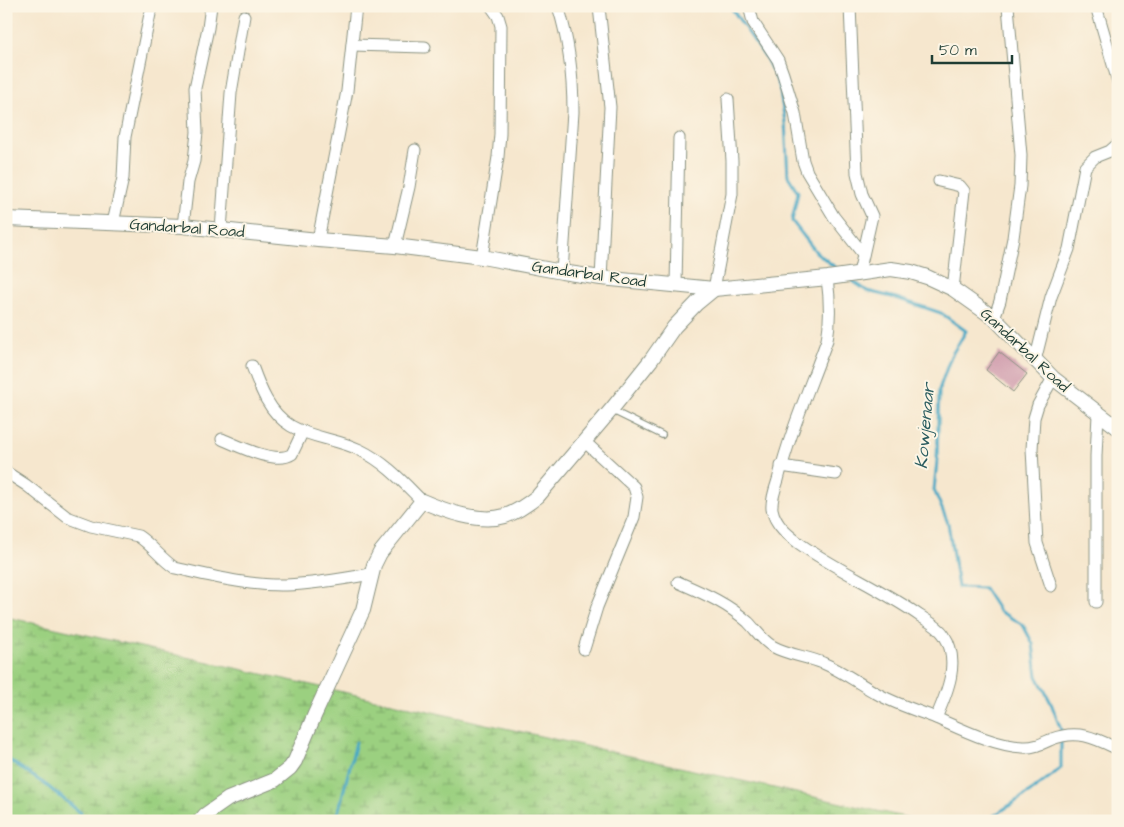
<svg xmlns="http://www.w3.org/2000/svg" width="1124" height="827" viewBox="0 0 1124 827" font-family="'Architects Daughter',sans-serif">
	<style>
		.wetland { fill: url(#wetland-marsh); stroke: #5d865a }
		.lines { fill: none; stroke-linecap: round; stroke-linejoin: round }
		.stream { stroke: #46a8c5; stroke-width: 3 }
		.building { fill: #d19faf }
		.service-casing { stroke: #8a9281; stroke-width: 8 }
		.minor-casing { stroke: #8a9281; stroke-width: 13 }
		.tertiary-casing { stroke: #8a9281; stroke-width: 16 }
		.service { stroke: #fff; stroke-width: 5.5 }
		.minor { stroke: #fff; stroke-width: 11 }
		.tertiary { stroke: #fff; stroke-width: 14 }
		.labels { text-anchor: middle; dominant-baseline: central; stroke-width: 4; stroke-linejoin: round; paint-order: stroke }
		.street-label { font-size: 16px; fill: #1f3d34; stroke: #fcf5e5 }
		.water-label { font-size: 18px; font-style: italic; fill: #2b5d60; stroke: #fcf5e5 }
	</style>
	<defs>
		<pattern id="wetland-marsh" width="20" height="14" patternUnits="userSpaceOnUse" patternTransform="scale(1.25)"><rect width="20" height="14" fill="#9bd080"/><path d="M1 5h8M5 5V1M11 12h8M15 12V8" fill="none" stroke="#7eaa6a"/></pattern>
	</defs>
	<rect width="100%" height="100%" fill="#fcf5e5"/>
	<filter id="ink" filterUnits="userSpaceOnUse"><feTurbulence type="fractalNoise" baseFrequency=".02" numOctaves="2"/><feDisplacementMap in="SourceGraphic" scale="10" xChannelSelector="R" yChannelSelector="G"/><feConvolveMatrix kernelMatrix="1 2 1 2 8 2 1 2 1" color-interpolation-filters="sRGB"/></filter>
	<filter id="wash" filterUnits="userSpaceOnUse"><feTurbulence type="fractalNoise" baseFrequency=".0096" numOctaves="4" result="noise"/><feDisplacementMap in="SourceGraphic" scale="20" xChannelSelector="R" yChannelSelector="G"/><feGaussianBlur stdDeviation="1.12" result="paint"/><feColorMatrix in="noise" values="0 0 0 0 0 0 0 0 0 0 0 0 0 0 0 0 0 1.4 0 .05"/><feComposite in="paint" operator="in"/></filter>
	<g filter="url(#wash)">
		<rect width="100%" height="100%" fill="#f6e7ce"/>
		<polygon class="wetland" points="6,617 922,821 6,821"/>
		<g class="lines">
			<g class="stream">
				<polyline points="730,6 767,60 779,85 785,122 788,176 798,192 792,221 816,252 841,272"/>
				<polyline points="850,279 867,291 896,298 941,313 966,331 951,356 939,390 937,461 934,490 948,523 958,587 984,588 999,611 1023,625 1033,644 1037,676 1051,703 1061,730 1061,768 1033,790 986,821"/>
				<polyline points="6,758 46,785 81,813"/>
				<polyline points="336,821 356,742"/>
			</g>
		</g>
		<g id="blocks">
			<polygon class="building" points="999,352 1027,374 1013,392 986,370"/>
		</g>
	</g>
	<g filter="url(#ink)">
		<use href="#blocks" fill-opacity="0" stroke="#8a9281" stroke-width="1"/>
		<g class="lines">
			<g class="service-casing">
				<polyline id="service" points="611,410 662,435"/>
			</g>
			<g class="minor-casing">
				<g id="minor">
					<path d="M558,6C569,41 573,75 573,112L562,272"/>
					<polyline points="749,6 753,22 778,60 783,74 795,113 803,161 807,172 834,217 863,254"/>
					<polyline points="850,6 857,173 862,194 872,216 859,273"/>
					<polyline points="1096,6 1118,82"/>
					<polyline points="599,7 610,107 601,278"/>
					<polyline points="352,45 425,47"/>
					<polyline points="939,181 960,186 964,191 953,289"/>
					<polyline points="113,223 123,178 125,137 150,14"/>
					<polyline points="183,226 188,182 194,161 197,132 195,88 208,28 211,6"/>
					<polyline points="221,230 231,93 244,16"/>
					<polyline points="318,240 347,91 356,6"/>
					<polyline points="395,246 409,187 415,150"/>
					<polyline points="482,257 498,157 500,134 501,26 498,16 491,6"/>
					<polyline points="676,285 679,138"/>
					<polyline points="714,289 732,194 732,161 728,99"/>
					<polyline points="994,318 1000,301 1013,238 1020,186 1021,155 1008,6"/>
					<polyline points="1035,361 1051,297 1069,249 1085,167 1095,157 1110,151 1118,144"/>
					<path d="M252,366C260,388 269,413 291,426C311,438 338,439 360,450C385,462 403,482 422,501"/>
					<path d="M222,439C238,446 276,465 292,454L303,431"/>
					<polyline points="781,466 836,474"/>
					<path d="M6,472L26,485L67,517L91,526L138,536C152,545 161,559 175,568C211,576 249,586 286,585C315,584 343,579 371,574"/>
					<path d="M678,582C703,593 727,603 748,622C756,630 762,640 772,646C788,655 805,656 823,663C842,671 858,683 876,693C895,704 916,710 936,718C947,693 961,661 944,635C939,627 928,621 920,616C882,589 838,571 800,544C788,535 775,525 772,509C771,500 775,489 778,480C790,432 810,387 827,340C831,318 830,300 827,278"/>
					<polyline points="1051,586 1037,543 1032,449 1034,418 1038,405 1053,378"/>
					<polyline points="1096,602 1096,456 1098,414"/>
					<polyline points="584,649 597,607 634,517 637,497 634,487 585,442"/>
					<path d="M936,718C961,729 995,746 1023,747C1034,748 1043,743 1052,739C1078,729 1095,738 1118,749"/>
				</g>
			</g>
			<g class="tertiary-casing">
				<g id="tertiary">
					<polyline points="6,219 183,226 318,240 395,246 482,257 562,272 601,278 714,289 828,278 891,269 911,272 927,277 953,289 994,318 1053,378 1118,428"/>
					<path d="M200,821L205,815L228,799L275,780L290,768L295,761L315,714L363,610L374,565L380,553L422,501C445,511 479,524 505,516C517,512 528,504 538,496L611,410L651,360L674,327L697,303L714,289"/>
				</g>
			</g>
			<use href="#service" class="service"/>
			<use href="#minor" class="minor"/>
			<use href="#tertiary" class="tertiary"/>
		</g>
	</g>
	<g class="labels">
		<g class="street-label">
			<text transform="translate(187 228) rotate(4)">Gandarbal Road</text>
			<text transform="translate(589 274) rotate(8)">Gandarbal Road</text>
			<text transform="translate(1025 350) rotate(43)">Gandarbal Road</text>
		</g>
		<g class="water-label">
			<text transform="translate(925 426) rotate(-85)">Kowjenaar</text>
		</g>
	</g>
	<rect width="1124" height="827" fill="none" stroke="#fcf5e5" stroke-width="25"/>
	<path d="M932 55v8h80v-8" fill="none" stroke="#1f3d34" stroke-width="2.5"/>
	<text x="939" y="55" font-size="15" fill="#1f3d34" stroke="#fcf5e5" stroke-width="4" paint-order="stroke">50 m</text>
</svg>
